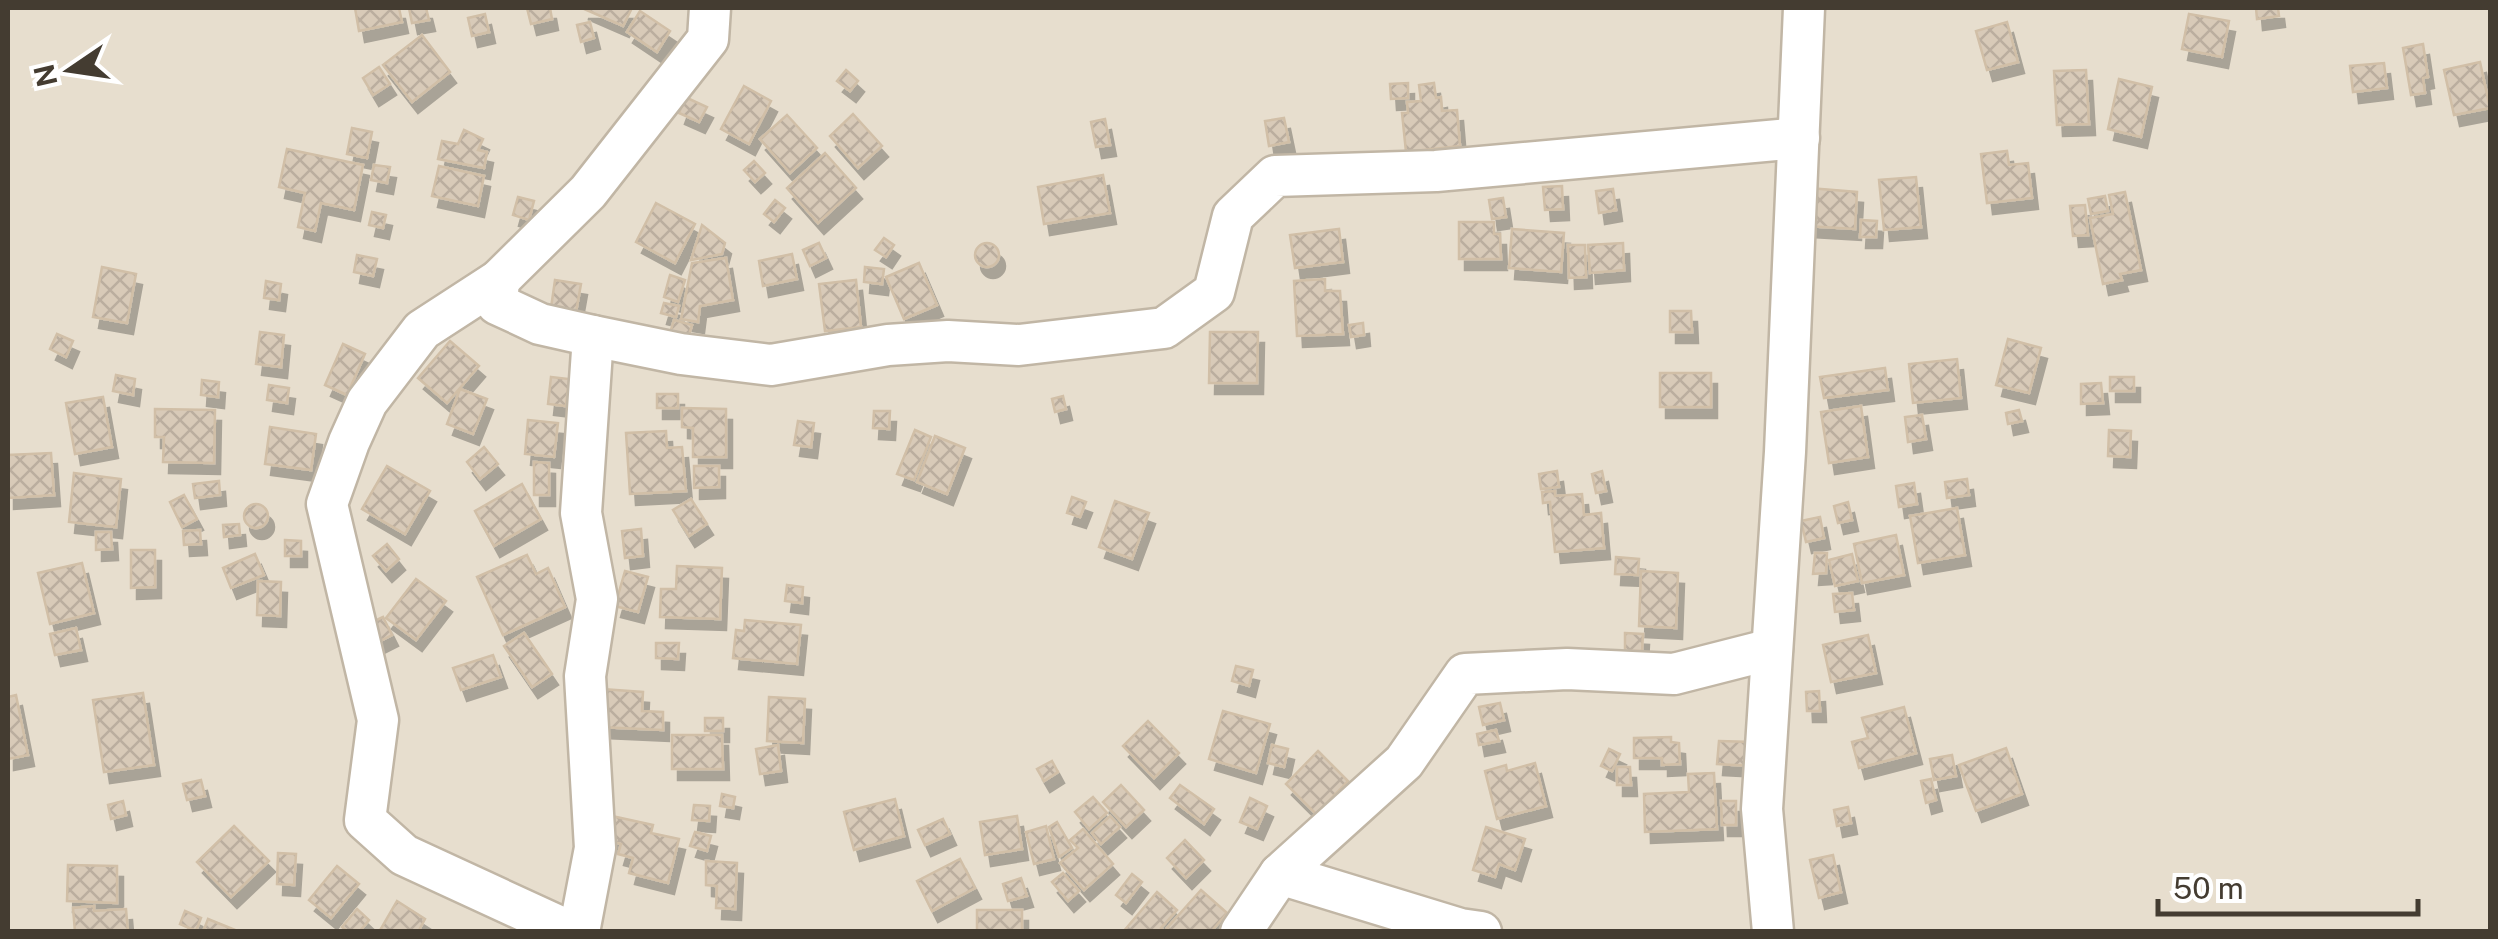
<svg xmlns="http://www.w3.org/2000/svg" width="2498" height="939" viewBox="0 0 2498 939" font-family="'Public Sans',sans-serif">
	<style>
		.residential { fill: #e7dece }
		.building { fill: url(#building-cross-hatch); stroke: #d1bfa7; stroke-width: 2.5; filter: url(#shadow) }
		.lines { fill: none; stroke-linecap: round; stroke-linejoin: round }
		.minor-casing { stroke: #c1b6a5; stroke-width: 45 }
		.minor { stroke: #fff; stroke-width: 40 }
	</style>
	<defs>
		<pattern id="building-cross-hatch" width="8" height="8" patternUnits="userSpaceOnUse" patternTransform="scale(2.5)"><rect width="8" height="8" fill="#d8cab8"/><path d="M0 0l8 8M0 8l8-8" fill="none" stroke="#bbae9f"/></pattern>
		<filter id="shadow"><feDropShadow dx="6" dy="11" stdDeviation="0" flood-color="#0004"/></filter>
	</defs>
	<rect width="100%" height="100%" fill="#f3ece0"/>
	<rect class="residential" x="8" y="8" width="2482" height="923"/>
	<g class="building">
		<polygon points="355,8 399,8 402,22 359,31"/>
		<polygon points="409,8 426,8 429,20 412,23"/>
		<polygon points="527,8 550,8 552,19 531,24"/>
		<polygon points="582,8 632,8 623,26"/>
		<polygon points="2256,8 2278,8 2279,16 2257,19"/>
		<polygon points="640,11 670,31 657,52 627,32"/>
		<polygon points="485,14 489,32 472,36 468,18"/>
		<polygon points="2189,14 2229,21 2222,57 2182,49"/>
		<polygon points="590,22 594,38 581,42 577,25"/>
		<polygon points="2007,22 2018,62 1987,70 1976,31"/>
		<polygon points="422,35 450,72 412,102 383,65"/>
		<polygon points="2423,44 2428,77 2423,78 2425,93 2411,95 2403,48"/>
		<polygon points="2480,62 2490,108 2454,115 2444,70"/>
		<polygon points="2384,63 2387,88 2353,92 2350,66"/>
		<polygon points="379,67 390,84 373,95 363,78"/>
		<polygon points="846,70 858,81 850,91 837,81"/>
		<polygon points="2086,70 2089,124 2057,125 2054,71"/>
		<polygon points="2119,79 2152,87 2141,137 2108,129"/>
		<polygon points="1408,83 1408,98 1391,99 1390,84"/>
		<polygon points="1434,83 1436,98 1441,97 1442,111 1457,110 1460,146 1406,152 1402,113 1408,113 1407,102 1421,101 1419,85"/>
		<polygon points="744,86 771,101 749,144 721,129"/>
		<polygon points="685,97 707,107 699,122 679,113"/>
		<polygon points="853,114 882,146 858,168 830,136"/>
		<polygon points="787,115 817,148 790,173 760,139"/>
		<polygon points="1284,118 1289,142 1269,146 1265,121"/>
		<polygon points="1105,119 1110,145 1096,147 1091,122"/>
		<polygon points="352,128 372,132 367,158 347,154"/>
		<polygon points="464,130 483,139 478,150 487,152 484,168 438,159 442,141 458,144"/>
		<polygon points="287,149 363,165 354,210 321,203 315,231 298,227 305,193 279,187"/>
		<polygon points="2007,151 2009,165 2028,163 2032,198 1987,203 1981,154"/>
		<polygon points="825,153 856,188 818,223 787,188"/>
		<polygon points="754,161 765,173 755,182 744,170"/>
		<polygon points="374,165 390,167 387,183 371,180"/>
		<polygon points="439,166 484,176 478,206 432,196"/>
		<polygon points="1103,175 1110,213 1044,224 1038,187"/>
		<polygon points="1916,177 1921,227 1884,230 1879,180"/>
		<polygon points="1562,186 1563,209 1545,210 1543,187"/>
		<polygon points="1809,188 1857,192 1855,229 1807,226"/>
		<polygon points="1613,189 1616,210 1599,213 1596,191"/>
		<polygon points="2125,192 2141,270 2120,274 2122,280 2103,284 2090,218 2113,214 2109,195"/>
		<polygon points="2105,196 2108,211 2091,214 2088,199"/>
		<polygon points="518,197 534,201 529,220 513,215"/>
		<polygon points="1503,198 1506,217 1492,219 1489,200"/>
		<polygon points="775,200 785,208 774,222 764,214"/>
		<polygon points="656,203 695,224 675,263 636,242"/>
		<polygon points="2085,205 2088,235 2073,236 2070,206"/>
		<polygon points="372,212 386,215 383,228 369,225"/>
		<polygon points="1861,220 1877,221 1876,237 1860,237"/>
		<polygon points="1459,222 1494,222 1494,234 1500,234 1501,259 1459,259"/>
		<polygon points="702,225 725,243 722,254 691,260"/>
		<polygon points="1339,229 1343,262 1295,268 1290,235"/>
		<polygon points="1512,229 1564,233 1561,272 1509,268"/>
		<polygon points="884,238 894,245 886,257 875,250"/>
		<polygon points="819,243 826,258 810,266 803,250"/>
		<polygon points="1623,243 1624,270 1590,273 1588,245"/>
		<circle cx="987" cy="255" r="12"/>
		<polygon points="1568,245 1585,245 1586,277 1569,278"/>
		<polygon points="792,254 797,279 763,286 759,261"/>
		<polygon points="357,255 377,259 373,276 354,272"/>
		<polygon points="726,258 733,300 700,306 698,322 681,319 692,263"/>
		<polygon points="919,263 937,305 904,319 886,277"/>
		<polygon points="102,267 136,274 127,323 93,317"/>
		<polygon points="865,267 884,269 882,284 864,282"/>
		<polygon points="670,275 685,280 678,302 664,297"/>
		<polygon points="1325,279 1325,291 1340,291 1343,334 1297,336 1294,281"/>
		<polygon points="555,280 581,284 576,312 551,308"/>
		<polygon points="856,280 861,327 825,331 819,284"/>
		<polygon points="266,281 281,284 279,300 264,298"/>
		<polygon points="664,303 679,306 676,317 661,313"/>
		<polygon points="1670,311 1691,311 1692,332 1670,332"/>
		<polygon points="674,320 692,325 688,338 670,333"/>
		<polygon points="1363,323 1364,335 1351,337 1349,325"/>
		<polygon points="260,332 284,335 281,367 256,364"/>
		<polygon points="1210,332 1258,332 1257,383 1209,383"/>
		<polygon points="57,334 73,341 66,357 50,349"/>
		<polygon points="2008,339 2041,348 2029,393 1996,385"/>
		<polygon points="450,341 479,366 447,403 418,378"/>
		<polygon points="343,344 365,354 347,395 325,385"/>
		<polygon points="1957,359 1961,398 1913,403 1909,364"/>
		<polygon points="1885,368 1888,390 1824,398 1820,377"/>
		<rect x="1660" y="373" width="51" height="34"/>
		<polygon points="116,375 135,379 133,395 113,391"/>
		<polygon points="551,377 569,379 566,406 548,404"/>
		<rect x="2110" y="377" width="24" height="14"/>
		<polygon points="202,380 219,382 218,397 201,395"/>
		<polygon points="2101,383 2103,403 2081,404 2081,384"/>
		<polygon points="269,385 289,388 287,403 267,400"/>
		<polygon points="460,389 487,399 473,434 447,424"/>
		<rect x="657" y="394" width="21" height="14"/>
		<polygon points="1063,396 1066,409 1055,412 1052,399"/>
		<polygon points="103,397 112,447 75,454 66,403"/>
		<polygon points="1861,406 1868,457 1829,463 1821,412"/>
		<polygon points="682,408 726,409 726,457 693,457 693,428 682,427"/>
		<polygon points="155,409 215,410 214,463 163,462 164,437 155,437"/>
		<polygon points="2019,410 2022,421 2008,424 2006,413"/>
		<polygon points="874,411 890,411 889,429 873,428"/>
		<polygon points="1922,415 1926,439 1908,442 1905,417"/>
		<polygon points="528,420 558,423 554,457 525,454"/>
		<polygon points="798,421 814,423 811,447 794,445"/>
		<polygon points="270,427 316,434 311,470 265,464"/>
		<polygon points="915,430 931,437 914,480 897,474"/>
		<polygon points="2109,430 2131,431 2130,457 2108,456"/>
		<polygon points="666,431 667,448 682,447 686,491 630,494 626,433"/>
		<polygon points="935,436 965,448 947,494 917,482"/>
		<polygon points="484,447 498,464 480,479 467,462"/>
		<polygon points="51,453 54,495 8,498 8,455"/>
		<polygon points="534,462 549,463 549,495 534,495"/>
		<polygon points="387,466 430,491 405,534 362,509"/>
		<polygon points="694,466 719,466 719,487 694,488"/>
		<polygon points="1557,471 1559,487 1541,489 1539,474"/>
		<polygon points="1602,471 1606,491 1596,493 1592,474"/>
		<polygon points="74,473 121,479 116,527 69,522"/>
		<polygon points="1967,479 1969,495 1947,498 1945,482"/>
		<polygon points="219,481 220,495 195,498 193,484"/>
		<polygon points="1914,483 1917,504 1899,507 1896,486"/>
		<polygon points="522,484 541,519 494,546 475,511"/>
		<polygon points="1555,491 1555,496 1582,494 1584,515 1601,513 1604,548 1555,552 1550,502 1543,503 1542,492"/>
		<polygon points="184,495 197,519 182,527 170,502"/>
		<polygon points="1072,497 1086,502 1080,517 1067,513"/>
		<polygon points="691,499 707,524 689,536 673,510"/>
		<polygon points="1115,501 1149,513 1132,559 1099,547"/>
		<polygon points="1848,502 1852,520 1838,523 1834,506"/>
		<circle cx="256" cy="516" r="12"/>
		<polygon points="1957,508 1965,555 1918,563 1910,516"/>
		<polygon points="1820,517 1824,538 1806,542 1801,521"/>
		<polygon points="239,524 240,535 224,537 223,525"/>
		<polygon points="641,529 643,556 625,558 622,531"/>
		<polygon points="200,530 201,544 184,545 183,531"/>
		<polygon points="96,532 111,532 112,549 96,550"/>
		<polygon points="1896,535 1904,575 1862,583 1854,544"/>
		<polygon points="285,540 301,541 301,556 285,556"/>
		<polygon points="387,544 399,559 386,571 373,556"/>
		<polygon points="131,550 155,550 155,587 131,588"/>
		<polygon points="1815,553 1827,553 1826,573 1813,574"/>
		<polygon points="255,554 264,575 231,588 223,568"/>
		<polygon points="1852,554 1858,581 1835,586 1829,560"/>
		<polygon points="527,555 536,574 548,568 565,607 503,635 477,577"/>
		<polygon points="1616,557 1639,559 1638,575 1615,574"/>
		<polygon points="82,563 94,613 50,624 38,573"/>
		<polygon points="677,566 722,568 720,619 660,617 661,589 676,589"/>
		<polygon points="625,571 648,577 638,612 615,606"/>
		<polygon points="1641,571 1678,573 1676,628 1639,626"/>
		<polygon points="416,579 446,601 416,640 386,618"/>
		<polygon points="258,581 281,582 280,616 257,615"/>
		<polygon points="787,585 803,587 802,603 785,601"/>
		<polygon points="1852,593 1854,610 1835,612 1833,594"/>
		<polygon points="383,617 392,635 376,643 366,625"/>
		<polygon points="745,620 801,625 797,664 733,658 736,630 744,631"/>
		<polygon points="76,628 81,650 55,655 50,634"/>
		<polygon points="524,633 552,674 532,687 504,646"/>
		<polygon points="1625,633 1643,634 1642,651 1625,651"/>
		<polygon points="1868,635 1876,673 1831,682 1823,645"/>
		<polygon points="656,643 679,643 678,659 656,658"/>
		<polygon points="493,655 501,677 461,690 453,668"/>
		<polygon points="1236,666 1253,670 1249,686 1232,681"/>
		<polygon points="602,689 643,692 642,711 663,712 663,730 600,727"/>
		<polygon points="1819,691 1820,711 1807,711 1806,692"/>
		<polygon points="143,693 154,765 104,772 93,700"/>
		<polygon points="16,695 28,755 8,759 8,697"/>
		<polygon points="769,697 805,699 803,743 767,741"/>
		<polygon points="1500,703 1504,720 1483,725 1479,707"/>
		<polygon points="1904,707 1916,753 1859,768 1852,742 1868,738 1862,718"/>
		<polygon points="1223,711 1270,724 1256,773 1209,759"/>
		<rect x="705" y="718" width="18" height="13"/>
		<polygon points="1148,721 1179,753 1154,778 1123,746"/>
		<polygon points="1496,730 1499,741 1479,745 1477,734"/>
		<polygon points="672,735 722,735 723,769 672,769"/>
		<polygon points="1671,737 1671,742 1679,743 1680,764 1662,765 1662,758 1634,758 1634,738"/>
		<polygon points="1719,741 1753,742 1753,766 1717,764"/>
		<polygon points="778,745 781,771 760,774 756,749"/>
		<polygon points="1272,745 1288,749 1284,767 1268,763"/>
		<polygon points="2006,748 2022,794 1976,811 1959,765"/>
		<polygon points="1609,749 1620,754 1612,771 1601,766"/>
		<polygon points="1318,751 1348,781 1316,814 1286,784"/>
		<polygon points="1952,755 1956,776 1934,780 1930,759"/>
		<polygon points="1052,761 1058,772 1044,781 1037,769"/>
		<polygon points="1535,763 1546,806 1497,819 1485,771 1506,765 1507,771"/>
		<polygon points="1617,767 1630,767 1631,785 1617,785"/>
		<polygon points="1714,773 1717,829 1645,832 1644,794 1689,792 1688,774"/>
		<polygon points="1931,779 1936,800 1926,803 1921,781"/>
		<polygon points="201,780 205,796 187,800 183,784"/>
		<polygon points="1121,785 1144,810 1126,827 1103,802"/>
		<polygon points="1180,785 1214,809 1204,824 1170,798"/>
		<polygon points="722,794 735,797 733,808 720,806"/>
		<polygon points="1093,797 1107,813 1089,829 1075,812"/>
		<polygon points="1250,798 1267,806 1257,829 1240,822"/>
		<polygon points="895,799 904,836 854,850 844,812"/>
		<polygon points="123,801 126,815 111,819 108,805"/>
		<polygon points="1721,801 1736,801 1736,825 1722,825"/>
		<polygon points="694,805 710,806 709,821 692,820"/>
		<polygon points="1848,807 1851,823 1837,826 1834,810"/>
		<polygon points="612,816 653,825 651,833 679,839 668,883 629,873 633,858 618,854 621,844 606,840"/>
		<polygon points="1017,816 1022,849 985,855 980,822"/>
		<polygon points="1110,816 1120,827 1101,844 1092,833"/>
		<polygon points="943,819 950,834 925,845 918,830"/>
		<polygon points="1057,822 1072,848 1059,857 1049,827"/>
		<polygon points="234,826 269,861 231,897 197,862"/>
		<polygon points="1046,826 1054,859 1034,864 1026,832"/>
		<polygon points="1486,827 1525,839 1515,870 1499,864 1495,877 1473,870"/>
		<polygon points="1083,829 1113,864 1084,890 1060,863 1078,848 1070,840"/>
		<polygon points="695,832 711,836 707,851 690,846"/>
		<polygon points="1185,840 1204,860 1186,878 1167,858"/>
		<polygon points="278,853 296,854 294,885 277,884"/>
		<polygon points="1833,855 1841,892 1819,898 1810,860"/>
		<polygon points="960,859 975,888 932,911 917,881"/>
		<polygon points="706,861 737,863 735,909 716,908 717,886 706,885"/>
		<polygon points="68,865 117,866 117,903 67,901"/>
		<polygon points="337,866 359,884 331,918 309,900"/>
		<polygon points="1063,873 1079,891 1068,901 1052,882"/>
		<polygon points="1132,874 1142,882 1126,903 1116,895"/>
		<polygon points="1021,878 1027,896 1008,901 1003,884"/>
		<polygon points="1201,890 1227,913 1211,932 1171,932 1167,928"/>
		<polygon points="1157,892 1177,910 1161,928 1165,932 1123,932"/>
		<polygon points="397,901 425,919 418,932 379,932"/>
		<polygon points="94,906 94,911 126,909 128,932 75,932 73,908"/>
		<polygon points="357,909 369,920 359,932 348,932 342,927"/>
		<rect x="977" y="910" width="45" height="22"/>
		<polygon points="185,911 201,918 196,931 180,924"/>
		<polygon points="208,919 240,932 203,932"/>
	</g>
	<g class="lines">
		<g class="minor-casing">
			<g id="minor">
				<polyline points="499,280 497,304 540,324 593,336 681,354 771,365 888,345 948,341 1019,345 1164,328 1214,292 1233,216 1275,176 1436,171 1799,138"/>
				<polyline points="1280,874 1460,929 1481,932"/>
				<polyline points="571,932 404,855 365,820 378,720 327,504 349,442 367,402 422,330 499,280 588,192 708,39 710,8"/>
				<polyline points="579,932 595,848 585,676 597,599 581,513 593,336"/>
				<polyline points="1241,932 1280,874 1404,762 1465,674 1567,669 1674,674 1772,649"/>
				<polyline points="1773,932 1762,809 1785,452 1804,8"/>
			</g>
		</g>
		<use href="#minor" class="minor"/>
	</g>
	<rect width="2498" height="939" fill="none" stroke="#443c31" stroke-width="20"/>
	<g transform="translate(70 70) rotate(257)" stroke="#ffffff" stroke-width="8" paint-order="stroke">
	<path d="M0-8L18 38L0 25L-18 38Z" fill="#443c31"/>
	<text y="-15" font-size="28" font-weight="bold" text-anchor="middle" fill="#443c31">N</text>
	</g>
	<path d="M2158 899v15h260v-15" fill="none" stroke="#443c31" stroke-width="5"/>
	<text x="2173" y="899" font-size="30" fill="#443c31" stroke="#ffffff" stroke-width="8" paint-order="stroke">50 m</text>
</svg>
